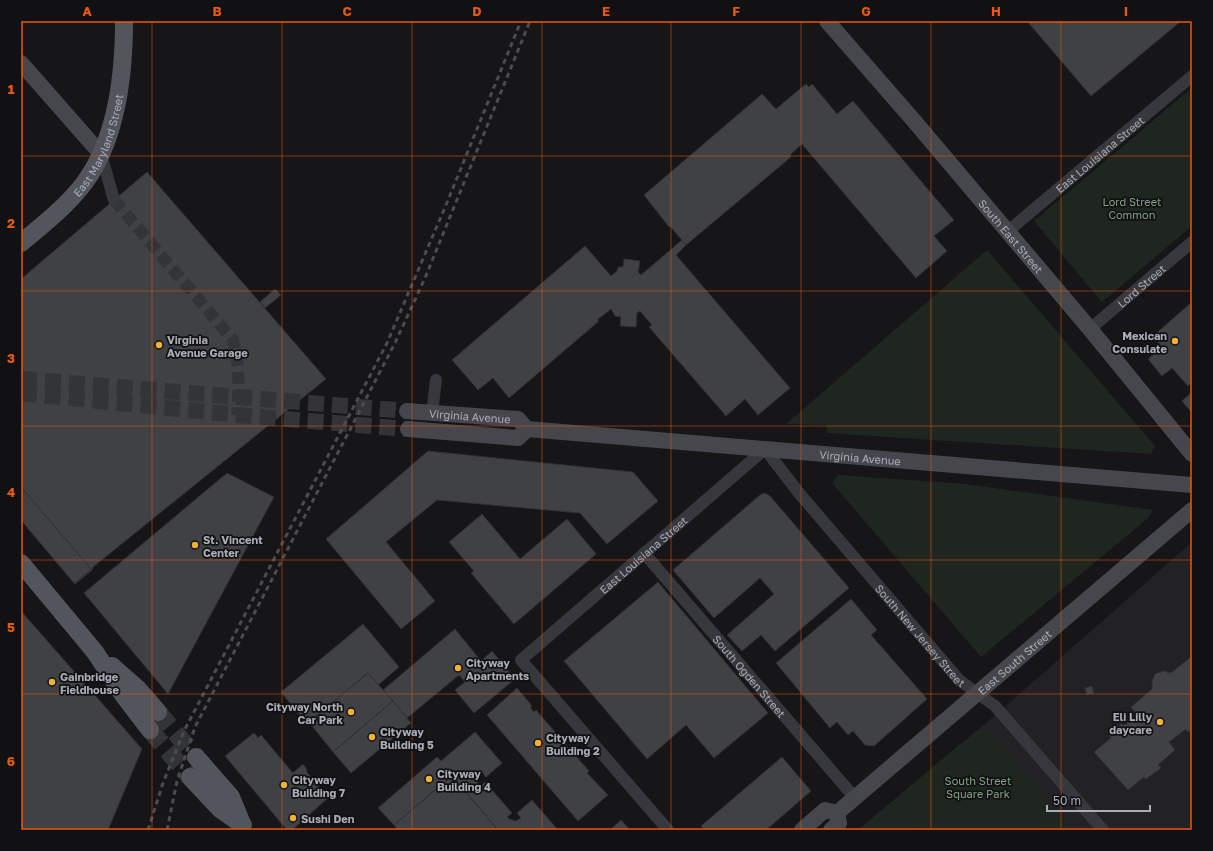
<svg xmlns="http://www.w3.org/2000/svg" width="1213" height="851" viewBox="0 0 1213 851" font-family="'Golos Text',sans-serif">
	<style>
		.built { fill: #222225 }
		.green { fill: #1e261f }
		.building { fill: #404145; stroke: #303034 }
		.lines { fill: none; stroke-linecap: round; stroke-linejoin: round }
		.street-tunnel { stroke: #333438; stroke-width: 12; stroke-dasharray: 12 6; stroke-linecap: butt }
		.secondary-tunnel { stroke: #333438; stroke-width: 16; stroke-dasharray: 16 8; stroke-linecap: butt }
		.primary-tunnel { stroke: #333438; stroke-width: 18; stroke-dasharray: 18 9; stroke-linecap: butt }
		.street { stroke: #37383d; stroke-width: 12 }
		.secondary { stroke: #45474d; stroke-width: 16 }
		.primary { stroke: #53555c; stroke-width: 18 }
		.rail { stroke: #4a4c52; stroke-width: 3; stroke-dasharray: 5 4; stroke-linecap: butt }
		.grid { fill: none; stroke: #e8590c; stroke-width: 1; stroke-opacity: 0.55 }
		.poi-dot { fill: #f2b134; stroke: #111113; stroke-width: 1.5 }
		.labels { text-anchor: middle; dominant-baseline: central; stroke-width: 3.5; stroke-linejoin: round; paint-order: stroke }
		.street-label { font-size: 11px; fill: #a8adb8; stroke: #111113 }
		.park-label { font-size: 11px; fill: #7fa381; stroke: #111113 }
		.poi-label { font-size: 11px; font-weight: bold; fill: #a8adb8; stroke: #111113; text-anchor: start }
		.neatline { fill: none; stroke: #e8590c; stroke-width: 1.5 }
		.grid-label { font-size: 13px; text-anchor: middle; font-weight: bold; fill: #e8590c }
	</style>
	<rect width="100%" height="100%" fill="#161618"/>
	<polygon class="built" points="1192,542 1192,830 858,830 999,712"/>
	<g class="green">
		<polygon points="1192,88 1192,226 1102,302 1034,221"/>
		<polygon points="987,250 1155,446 1151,454 827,433 826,425 786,424"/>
		<polygon points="838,475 965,484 1153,510 1147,519 981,657 832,483"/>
		<polygon points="985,728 1073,830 858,830 960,744"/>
	</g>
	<g class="building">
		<polygon points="1027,21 1114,21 1116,23 1119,21 1181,21 1091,96"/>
		<polygon points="806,84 809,87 812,84 837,114 853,101 954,220 934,236 947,251 916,278 802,144 790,155 791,157 686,245 670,226 669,227 644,195 762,94 776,109"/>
		<polygon points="147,172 326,379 93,567 92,570 75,584 21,520 21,279"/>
		<polygon points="682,240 686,245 676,255 790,388 758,415 745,399 726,416 649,327 652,325 640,311 637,313 636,327 620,326 621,317 615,316 611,309 597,320 599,321 509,398 493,378 478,390 452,360 585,246 611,276 617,271 618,267 623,267 624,259 640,261 638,272 641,275"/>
		<polygon points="275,289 281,295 265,308 260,302"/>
		<polygon points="1192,302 1192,382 1188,386 1172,368 1162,376 1148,359 1162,347 1153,336"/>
		<polygon points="1192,392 1192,413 1182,401"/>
		<polygon points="428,451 633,472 658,501 607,544 580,513 437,500 386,542 435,601 401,629 326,539"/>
		<polygon points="227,473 274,497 168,694 84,593"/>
		<polygon points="21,487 91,569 74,583 21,520"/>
		<polygon points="765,493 770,496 849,588 775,651 761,635 742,651 727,635 774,594 760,578 714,618 673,570 760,495"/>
		<polygon points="482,514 520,559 567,519 596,554 514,624 471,573 474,571 449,542"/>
		<polygon points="658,582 768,713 714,758 686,725 647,759 564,661"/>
		<polygon points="851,599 877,630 871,635 927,699 874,746 865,745 853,731 848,735 837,722 830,728 776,663"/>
		<polygon points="21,611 142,749 108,830 21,830"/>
		<polygon points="363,624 399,667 378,685 368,673 307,724 281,692"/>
		<polygon points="455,629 481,661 492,651 515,679 474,713 455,690 465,682 459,675 407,718 383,690"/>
		<polygon points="1192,656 1192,729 1188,732 1186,729 1169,742 1175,750 1158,765 1161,768 1146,779 1144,777 1128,790 1094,752 1111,738 1109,735 1121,724 1125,725 1137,715 1131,707 1152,689 1152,681 1155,674 1163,671 1171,673"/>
		<polygon points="368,673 393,701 333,752 309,722"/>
		<polygon points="1092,686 1094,693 1087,695 1085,688"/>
		<polygon points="517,688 532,706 530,707 534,712 536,710 589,771 587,773 608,795 578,821 487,715"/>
		<polygon points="393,701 411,723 351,773 333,752"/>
		<polygon points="475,732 502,763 486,777 482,772 478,775 477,782 481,786 485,782 512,813 507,817 509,819 516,821 521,818 517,813 532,800 558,830 498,830 452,776 394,825 378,808 437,757 441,761"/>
		<polygon points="254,733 258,738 261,735 293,773 303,764 307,770 306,771 328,798 292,830 287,830 225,756"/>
		<polygon points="782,757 811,791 766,830 705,830 701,826"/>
		<polygon points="452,776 498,830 398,830 394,825"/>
		<polygon points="621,820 630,830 610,830"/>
	</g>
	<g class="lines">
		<path class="street-tunnel" d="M114,200L233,340C240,366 239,389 237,415"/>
		<g class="secondary-tunnel">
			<polyline points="21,379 407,411"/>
			<polyline points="21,393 237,415 408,429"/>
		</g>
		<g class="primary-tunnel">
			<polyline points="158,712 196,757"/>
			<polyline points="150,730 190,777"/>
		</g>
		<g class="street">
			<polyline points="101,154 114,200"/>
			<path id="s1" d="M1007,232L1192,76"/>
			<path id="s2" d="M1090,329L1192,242"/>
			<polyline points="432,413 436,380"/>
			<path id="s3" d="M644,553L855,798"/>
			<path id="s4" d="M668,830L521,660L765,449L799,493L959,680L995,706L1103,830"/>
		</g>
		<g class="secondary">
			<path id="s5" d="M827,21L915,122L1090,329L1192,454"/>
			<polyline points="21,63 101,154"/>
			<path id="s6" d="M407,411L518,419L527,429L1192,485"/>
			<polyline points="408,429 518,438 527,429"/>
			<path id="s7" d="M837,813L1192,510"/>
			<polyline points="802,830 825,810 837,813"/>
			<polyline points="831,830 839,823 837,813"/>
		</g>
		<g class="primary">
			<path id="s8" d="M21,243C43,225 68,205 85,182C117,138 124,73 124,21"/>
			<polyline points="21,563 95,652 124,696 150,730"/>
			<polyline points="112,666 138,689 158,712"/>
			<polyline points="196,757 231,797 242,824"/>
			<polyline points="190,777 220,809 243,825"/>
		</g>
		<g class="rail">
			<polyline points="148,830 163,783 184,731 387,343 446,205 521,21"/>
			<polyline points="167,830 177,781 195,727 395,343 425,278 530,21"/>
		</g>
	</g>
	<path class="grid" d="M152,21V830M282,21V830M412,21V830M542,21V830M671,21V830M801,21V830M931,21V830M1061,21V830M21,156H1192M21,291H1192M21,426H1192M21,560H1192M21,694H1192"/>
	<g class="poi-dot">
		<circle cx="1175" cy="341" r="4"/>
		<circle cx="159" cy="345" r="4"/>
		<circle cx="195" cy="545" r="4"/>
		<circle cx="458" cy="668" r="4"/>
		<circle cx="52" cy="682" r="4"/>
		<circle cx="351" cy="712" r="4"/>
		<circle cx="1160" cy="722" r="4"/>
		<circle cx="372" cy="737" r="4"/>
		<circle cx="538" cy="743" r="4"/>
		<circle cx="429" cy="779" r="4"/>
		<circle cx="284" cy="785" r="4"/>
		<circle cx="293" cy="818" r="4"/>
	</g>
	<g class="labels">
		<g class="street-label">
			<text stroke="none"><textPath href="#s8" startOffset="128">East Maryland Street</textPath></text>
			<text stroke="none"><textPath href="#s1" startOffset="121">East Louisiana Street</textPath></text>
			<text stroke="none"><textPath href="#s5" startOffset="283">South East Street</textPath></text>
			<text stroke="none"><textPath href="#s2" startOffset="67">Lord Street</textPath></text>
			<text stroke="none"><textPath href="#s6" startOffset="63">Virginia Avenue</textPath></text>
			<text stroke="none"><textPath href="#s6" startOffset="459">Virginia Avenue</textPath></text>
			<text stroke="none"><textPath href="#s4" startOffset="386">East Louisiana Street</textPath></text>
			<text stroke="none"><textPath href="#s4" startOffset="790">South New Jersey Street</textPath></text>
			<text stroke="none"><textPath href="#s7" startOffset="233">East South Street</textPath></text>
			<text stroke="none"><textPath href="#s3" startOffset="162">South Ogden Street</textPath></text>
		</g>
		<g class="park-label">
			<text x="1132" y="201">Lord Street<tspan x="1132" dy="13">Common</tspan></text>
			<text x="978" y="780">South Street<tspan x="978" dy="13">Square Park</tspan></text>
		</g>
		<g class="poi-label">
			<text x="1167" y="335" text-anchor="end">Mexican<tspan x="1167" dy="13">Consulate</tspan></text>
			<text x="167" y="339">Virginia<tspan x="167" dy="13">Avenue Garage</tspan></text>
			<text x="203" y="539">St. Vincent<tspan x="203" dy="13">Center</tspan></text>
			<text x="466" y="662">Cityway<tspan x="466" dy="13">Apartments</tspan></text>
			<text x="60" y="676">Gainbridge<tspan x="60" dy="13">Fieldhouse</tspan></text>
			<text x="343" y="706" text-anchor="end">Cityway North<tspan x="343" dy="13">Car Park</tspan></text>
			<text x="1152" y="716" text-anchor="end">Eli Lilly<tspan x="1152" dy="13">daycare</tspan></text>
			<text x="380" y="731">Cityway<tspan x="380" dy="13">Building 5</tspan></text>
			<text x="546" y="737">Cityway<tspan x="546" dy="13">Building 2</tspan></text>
			<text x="437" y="773">Cityway<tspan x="437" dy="13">Building 4</tspan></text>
			<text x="292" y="779">Cityway<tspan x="292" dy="13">Building 7</tspan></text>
			<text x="301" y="818">Sushi Den</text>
		</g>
	</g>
	<rect width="1213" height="851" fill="none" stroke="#111113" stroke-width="44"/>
	<path d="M1047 805v6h103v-6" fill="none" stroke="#a8adb8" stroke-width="2"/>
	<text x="1053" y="805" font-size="12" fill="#a8adb8" stroke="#111113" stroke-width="3" paint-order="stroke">50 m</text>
	<rect x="22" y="22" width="1169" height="807" class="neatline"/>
	<g class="grid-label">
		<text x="87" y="16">A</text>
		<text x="217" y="16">B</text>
		<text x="347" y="16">C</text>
		<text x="477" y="16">D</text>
		<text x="606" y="16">E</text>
		<text x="736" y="16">F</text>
		<text x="866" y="16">G</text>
		<text x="996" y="16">H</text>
		<text x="1126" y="16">I</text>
		<text x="11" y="94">1</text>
		<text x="11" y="228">2</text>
		<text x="11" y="363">3</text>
		<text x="11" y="497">4</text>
		<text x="11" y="632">5</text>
		<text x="11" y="766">6</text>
	</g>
</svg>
